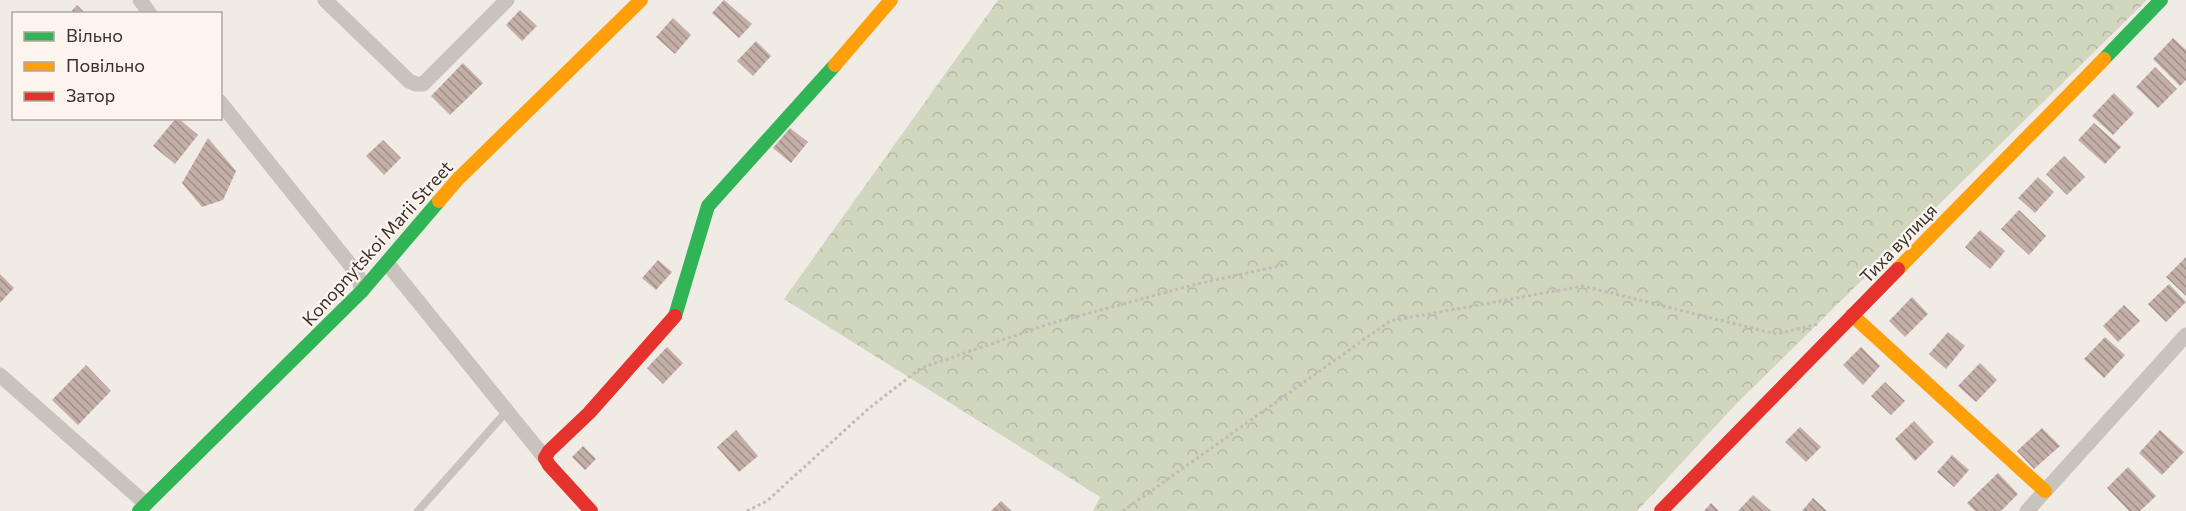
<svg xmlns="http://www.w3.org/2000/svg" width="2186" height="511" viewBox="0 0 2186 511" font-family="Commissioner,sans-serif">
	<style>
		.forest { fill: url(#forest-crowns) }
		.building { fill: url(#building-back-hatch) }
		.lines { fill: none; stroke-linecap: round; stroke-linejoin: round }
		.path { stroke: #c2bbb6; stroke-width: 3; stroke-dasharray: 3 3; stroke-linecap: butt }
		.lane { stroke: #c9c3be; stroke-width: 8 }
		.street { stroke: #c9c3be; stroke-width: 15 }
		.fast { stroke: #30b455; stroke-width: 14 }
		.slow { stroke: #ff9f0a; stroke-width: 14 }
		.jam { stroke: #e5322d; stroke-width: 14 }
		.labels { text-anchor: middle; dominant-baseline: central; stroke-width: 4.5; stroke-linejoin: round; paint-order: stroke }
		.street-label { font-size: 18px; fill: #3b302b; stroke: #fbf5ee }
	</style>
	<defs>
		<pattern id="forest-crowns" width="20" height="18" patternUnits="userSpaceOnUse" patternTransform="scale(1.5)"><rect width="20" height="18" fill="#d1d6bf"/><path d="M2 6a3 3 0 1 1 6 0M12 15a3 3 0 1 1 6 0" fill="none" stroke="#b4b8a4"/></pattern>
		<pattern id="building-back-hatch" width="6" height="6" patternUnits="userSpaceOnUse" patternTransform="scale(1.5)"><rect width="6" height="6" fill="#c3afa7"/><path d="M-1 5l2 2M0 0l6 6M5-1l2 2" fill="none" stroke="#a08f88"/></pattern>
	</defs>
	<rect width="100%" height="100%" fill="#f0ebe5"/>
	<polygon class="forest" points="998,0 2147,0 1736,404 1637,511 1093,511 1100,497 784,299"/>
	<g class="building">
		<polygon points="724,0 752,24 739,38 712,13"/>
		<polygon points="77,5 86,14 69,14"/>
		<polygon points="520,10 537,26 522,41 506,25"/>
		<polygon points="673,18 691,35 675,54 656,37"/>
		<polygon points="2173,38 2186,50 2186,80 2180,86 2153,59"/>
		<polygon points="756,41 771,56 753,76 737,61"/>
		<polygon points="463,63 483,83 450,115 431,96"/>
		<polygon points="2155,67 2177,89 2158,108 2136,87"/>
		<polygon points="2114,93 2134,113 2113,135 2092,116"/>
		<polygon points="176,118 178,118 198,135 175,164 153,146"/>
		<polygon points="2094,123 2121,147 2105,164 2078,140"/>
		<polygon points="790,128 808,142 791,163 773,148"/>
		<polygon points="208,138 236,171 223,200 202,207 182,183"/>
		<polygon points="383,140 401,158 384,175 366,156"/>
		<polygon points="2064,156 2085,177 2067,195 2046,174"/>
		<polygon points="2038,177 2054,192 2035,213 2018,198"/>
		<polygon points="2019,210 2046,236 2029,255 2001,229"/>
		<polygon points="1980,230 2005,251 1990,269 1965,247"/>
		<polygon points="2186,257 2186,296 2166,277"/>
		<polygon points="658,260 672,272 656,290 642,278"/>
		<polygon points="0,274 14,288 0,303"/>
		<polygon points="2169,284 2186,302 2166,322 2148,304"/>
		<polygon points="1912,297 1928,314 1905,337 1889,321"/>
		<polygon points="2124,305 2140,321 2118,342 2103,326"/>
		<polygon points="1948,332 1965,346 1946,369 1929,354"/>
		<polygon points="2105,337 2125,355 2104,378 2084,359"/>
		<polygon points="667,347 683,363 663,384 647,368"/>
		<polygon points="1861,347 1880,366 1863,385 1843,365"/>
		<polygon points="1980,363 1997,380 1976,402 1958,386"/>
		<polygon points="86,365 111,391 78,425 52,400"/>
		<polygon points="1885,382 1905,401 1891,415 1871,396"/>
		<polygon points="1914,421 1934,442 1915,461 1895,439"/>
		<polygon points="1800,427 1821,447 1806,462 1785,442"/>
		<polygon points="2042,428 2060,446 2034,469 2017,451"/>
		<polygon points="736,430 758,456 739,472 717,447"/>
		<polygon points="2160,430 2184,452 2162,475 2139,453"/>
		<polygon points="583,446 596,459 585,470 572,457"/>
		<polygon points="1952,455 1969,470 1954,487 1937,472"/>
		<polygon points="2128,467 2156,496 2140,511 2129,511 2107,488"/>
		<polygon points="1998,473 2018,494 2001,511 1975,511 1967,503"/>
		<polygon points="1753,495 1771,511 1738,511"/>
		<polygon points="1813,498 1827,511 1802,511"/>
		<polygon points="1001,501 1012,511 991,511"/>
		<polygon points="1711,503 1719,511 1704,511"/>
	</g>
	<g class="lines">
		<g class="path">
			<polyline points="747,511 767,501 868,409 921,368 1049,324 1197,284 1283,265"/>
			<polyline points="1123,511 1390,321 1583,286 1776,334 1818,324"/>
		</g>
		<polyline class="lane" points="418,511 507,411"/>
		<g class="street">
			<polyline points="140,0 150,14"/>
			<polyline points="325,0 409,81 416,84 423,84 507,0"/>
			<polyline points="220,102 348,262 358,276 362,291"/>
			<polyline points="387,263 545,458"/>
			<polyline points="0,375 146,504"/>
			<polyline points="2027,511 2186,335"/>
		</g>
		<g class="fast">
			<polyline points="2104,59 2161,0"/>
			<polyline points="675,316 708,206 835,65"/>
			<polyline points="139,511 362,291 439,201"/>
		</g>
		<g class="slow">
			<polyline points="835,65 891,0"/>
			<polyline points="439,201 457,180 641,0"/>
			<polyline points="1898,269 2104,59"/>
			<polyline points="1852,315 2045,491"/>
		</g>
		<g class="jam">
			<polyline points="591,511 549,465 545,458 549,451 589,413 675,316"/>
			<polyline points="1661,511 1898,269"/>
		</g>
	</g>
	<g class="labels">
		<g class="street-label">
			<text transform="translate(377 243) rotate(-48)">Konopnytskoi Marii Street</text>
			<text transform="translate(1898 243) rotate(-46)">Тиха вулиця</text>
		</g>
	</g>
	<rect x="12" y="12" width="210" height="108" fill="#fbf5ee" stroke="#aea6a0" stroke-width="1.5"/>
	<rect x="24" y="32" width="30" height="9" fill="#30b455" stroke="#aea6a0" stroke-width="1.5"/>
	<text x="66" y="42" font-size="18" fill="#3b302b">Вільно</text>
	<rect x="24" y="62" width="30" height="9" fill="#ff9f0a" stroke="#aea6a0" stroke-width="1.5"/>
	<text x="66" y="72" font-size="18" fill="#3b302b">Повільно</text>
	<rect x="24" y="92" width="30" height="9" fill="#e5322d" stroke="#aea6a0" stroke-width="1.5"/>
	<text x="66" y="102" font-size="18" fill="#3b302b">Затор</text>
</svg>
